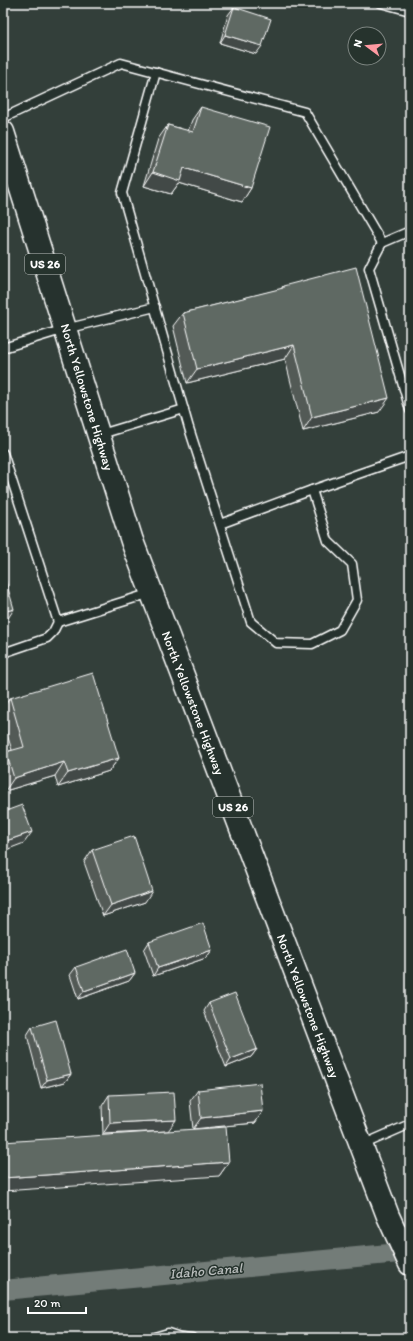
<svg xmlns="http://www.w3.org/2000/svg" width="413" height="1341" viewBox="0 0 413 1341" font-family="Itim,sans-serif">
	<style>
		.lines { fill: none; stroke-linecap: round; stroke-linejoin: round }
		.canal { stroke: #737b78; stroke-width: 20 }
		.lane-casing { stroke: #fff; stroke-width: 11 }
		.highway-casing { stroke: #fff; stroke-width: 25 }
		.lane { stroke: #26332d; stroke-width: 8 }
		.highway { stroke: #26332d; stroke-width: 22 }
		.wall { fill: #525a56; stroke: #fff }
		.shaded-wall { fill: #424a46; stroke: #fff }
		.building { fill: #5f6964; stroke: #fff }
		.labels { text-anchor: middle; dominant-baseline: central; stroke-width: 3; stroke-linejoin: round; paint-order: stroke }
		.shield { fill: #26332d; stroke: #bec2c0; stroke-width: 1 }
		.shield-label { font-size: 12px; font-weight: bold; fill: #fff }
		.street-label { font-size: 13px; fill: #fff; stroke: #26332d }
		.water-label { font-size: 14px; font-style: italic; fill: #b9bdbc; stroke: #26332d }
	</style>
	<rect width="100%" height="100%" fill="#333f3a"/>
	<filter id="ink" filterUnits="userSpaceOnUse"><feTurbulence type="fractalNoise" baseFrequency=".025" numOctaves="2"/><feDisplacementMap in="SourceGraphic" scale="8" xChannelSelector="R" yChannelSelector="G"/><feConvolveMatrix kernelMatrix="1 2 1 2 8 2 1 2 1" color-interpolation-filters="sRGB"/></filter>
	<g filter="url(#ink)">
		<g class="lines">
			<polyline class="canal" points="3,1290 410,1252"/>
			<g class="lane-casing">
				<g id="lane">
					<polyline points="381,3 410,11"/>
					<polyline points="156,72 122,193 189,428 251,622 276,643 312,644 340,630 357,600 352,564 328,541 312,490 220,524"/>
					<polyline points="3,118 121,63 305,112 382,243 410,231"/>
					<polyline points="382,243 369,268 410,410"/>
					<polyline points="3,348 65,329 155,307"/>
					<polyline points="98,435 184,409"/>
					<polyline points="3,453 58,622 151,593"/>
					<polyline points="312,490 410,456"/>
					<polyline points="3,653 47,638 53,632 58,622"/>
					<polyline points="362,1145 410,1124"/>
					<polyline points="182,1337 192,1338"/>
					<polyline points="151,1338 168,1333 183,1338"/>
				</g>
			</g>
			<g class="highway-casing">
				<polyline id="highway" points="3,132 132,541 388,1216 410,1264"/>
			</g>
			<use href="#lane" class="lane"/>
			<use href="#highway" class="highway"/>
		</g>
		<g class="wall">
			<polygon points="234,7 256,54 220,43 228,15"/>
			<polygon points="201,107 251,188 242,202 179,183 171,194 144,186 158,139 168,125 188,131 192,120"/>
			<polygon points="283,286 379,412 303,431 285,359 187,383 173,326 183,313 281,289"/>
			<polygon points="10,698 119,758 109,771 58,787 55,776 5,791 3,786 3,757 6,752 12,750 3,722 3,708"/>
			<polygon points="92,850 145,902 103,916 84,862"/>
			<polygon points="149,942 212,950 206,958 153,976 144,950"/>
			<polygon points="76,967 135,973 129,981 78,999 70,975"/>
			<polygon points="209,1003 257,1049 251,1057 226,1067 204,1011"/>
			<polygon points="32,1027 71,1074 65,1082 41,1088 27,1035"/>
			<polygon points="198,1090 263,1111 255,1123 193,1129 190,1101"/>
			<polygon points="109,1095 168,1131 229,1162 219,1176 152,1132 103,1134 102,1106"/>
		</g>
		<g class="shaded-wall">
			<polygon points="225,35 262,46 256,54 220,43"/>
			<polygon points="184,168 251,188 242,202 179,183 171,194 144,186 153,172"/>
			<polygon points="294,345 285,359 187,383 197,369"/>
			<polygon points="389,398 379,412 303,431 312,417"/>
			<polygon points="14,609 5,623 3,623 3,612"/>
			<polygon points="119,758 109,771 58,787 68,773"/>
			<polygon points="64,762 55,776 5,791 14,778"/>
			<polygon points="32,832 24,843 3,851 3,842"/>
			<polygon points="152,891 145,902 103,916 111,905"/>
			<polygon points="212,950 206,958 153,976 158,968"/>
			<polygon points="135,973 129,981 78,999 84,991"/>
			<polygon points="257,1049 251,1057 226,1067 231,1059"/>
			<polygon points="71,1074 65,1082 41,1088 47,1080"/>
			<polygon points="263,1111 255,1123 193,1129 201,1118"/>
			<polygon points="176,1120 168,1131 103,1134 110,1123"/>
			<polygon points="229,1162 219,1176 3,1191 3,1178"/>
		</g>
		<g class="building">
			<polygon points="234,7 271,19 262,46 225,35"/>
			<polygon points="201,107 270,127 251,188 184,168 180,181 153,172 168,125 193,132"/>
			<polygon points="356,267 389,398 312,417 294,345 197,369 183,313 283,288 283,286"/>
			<polygon points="3,571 14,609 3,612"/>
			<polygon points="93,673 119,758 68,773 64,762 14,778 6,752 24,747 10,698"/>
			<polygon points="22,805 32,832 3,842 3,812"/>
			<polygon points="134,836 152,891 111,905 92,850"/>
			<polygon points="203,923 212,950 158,968 149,942"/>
			<polygon points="127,949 135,973 84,991 76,967"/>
			<polygon points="235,993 257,1049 231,1059 209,1003"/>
			<polygon points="56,1020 71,1074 47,1080 32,1027"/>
			<polygon points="260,1083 263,1111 201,1118 198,1090"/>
			<polygon points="174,1092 176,1120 110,1123 109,1095"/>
			<polygon points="226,1127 229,1162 3,1178 3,1142"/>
		</g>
	</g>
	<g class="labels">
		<g class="shield">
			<rect x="25" y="254" width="40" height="20" rx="3"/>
			<rect x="213" y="797" width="40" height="20" rx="3"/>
		</g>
		<g class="shield-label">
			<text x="45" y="264">US 26</text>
			<text x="233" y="807">US 26</text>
		</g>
		<g class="street-label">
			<text transform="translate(87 397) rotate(73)">North Yellowstone Highway</text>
			<text transform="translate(193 703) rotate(69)">North Yellowstone Highway</text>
			<text transform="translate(308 1006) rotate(69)">North Yellowstone Highway</text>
		</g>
		<g class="water-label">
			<text transform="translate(206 1271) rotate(-5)">Idaho Canal</text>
		</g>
	</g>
	<rect width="413" height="1341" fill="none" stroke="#26332d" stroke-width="16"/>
	<rect x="8" y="8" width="397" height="1325" fill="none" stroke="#fff" stroke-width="1.5" filter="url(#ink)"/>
	<g transform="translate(367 46) rotate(286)"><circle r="19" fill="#26332d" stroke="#7d8581"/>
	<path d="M0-3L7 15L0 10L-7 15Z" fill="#ff9aa2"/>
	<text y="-6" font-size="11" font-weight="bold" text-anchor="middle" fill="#ffffff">N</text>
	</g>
	<path d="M28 1307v6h58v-6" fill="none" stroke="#ffffff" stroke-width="2"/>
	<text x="34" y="1307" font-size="12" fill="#ffffff" stroke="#26332d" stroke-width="3" paint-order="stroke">20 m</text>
</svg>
